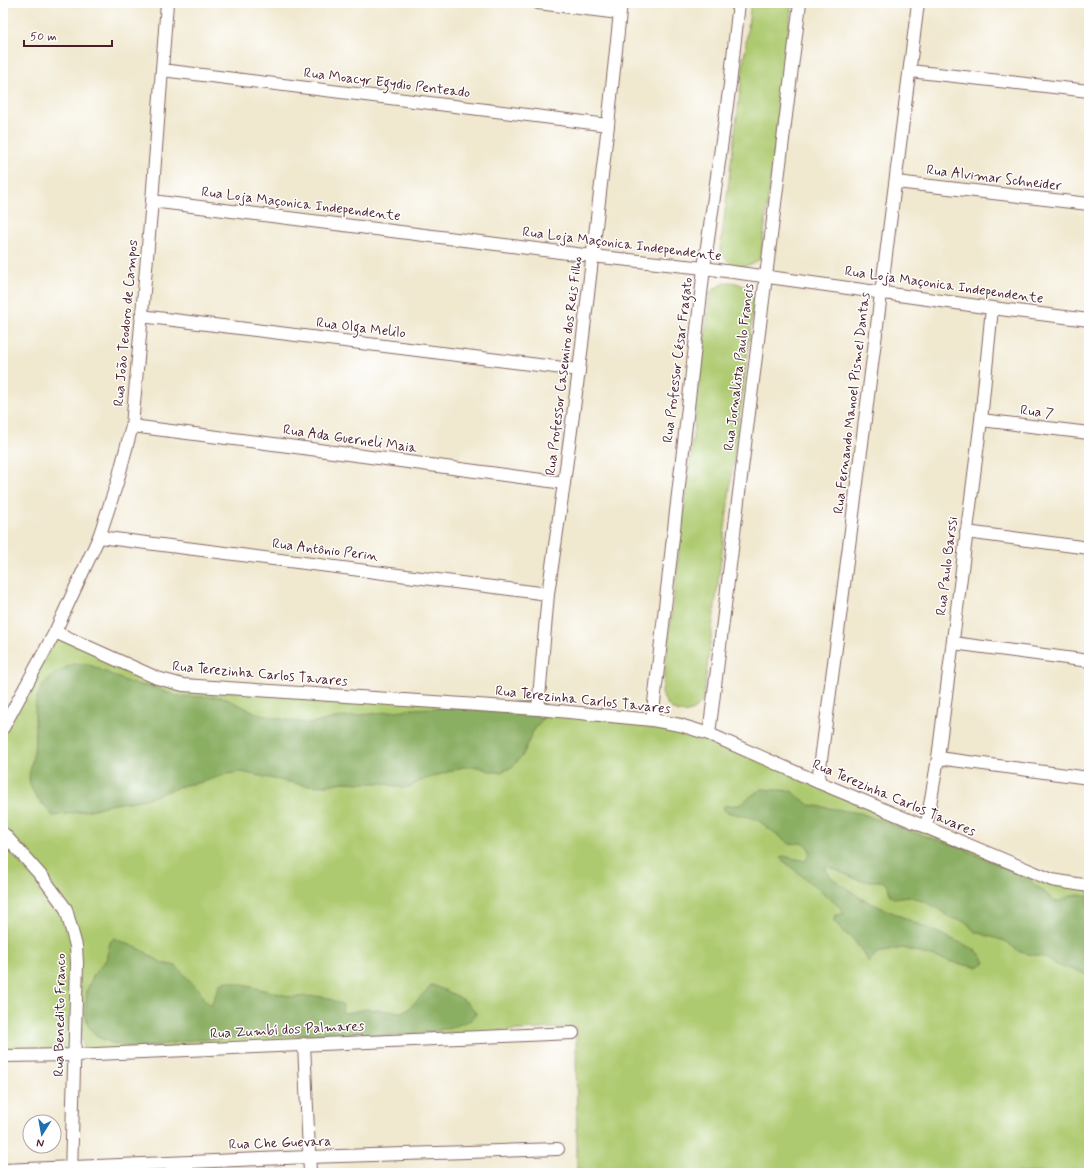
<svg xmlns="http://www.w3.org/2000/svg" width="1092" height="1176" viewBox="0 0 1092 1176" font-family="Mynerve,sans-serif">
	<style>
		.green { fill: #aeca70; stroke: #7c744e }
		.forest { fill: #8aae62; stroke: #6a6646 }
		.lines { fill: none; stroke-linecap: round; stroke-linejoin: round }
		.minor-casing { stroke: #846564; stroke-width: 14 }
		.minor { stroke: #fff; stroke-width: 12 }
		.labels { text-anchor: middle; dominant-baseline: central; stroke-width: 3; stroke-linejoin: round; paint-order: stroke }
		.street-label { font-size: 14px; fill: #4a1f2b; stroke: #fff }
	</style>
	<rect width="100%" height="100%" fill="#fff"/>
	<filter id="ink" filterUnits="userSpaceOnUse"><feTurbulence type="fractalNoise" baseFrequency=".025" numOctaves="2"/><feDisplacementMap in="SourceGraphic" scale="8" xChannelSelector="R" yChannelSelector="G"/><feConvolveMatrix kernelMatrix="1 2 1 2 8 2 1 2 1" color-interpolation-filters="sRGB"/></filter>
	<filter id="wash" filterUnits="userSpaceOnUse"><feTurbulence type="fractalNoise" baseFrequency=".012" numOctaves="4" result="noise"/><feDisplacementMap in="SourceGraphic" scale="16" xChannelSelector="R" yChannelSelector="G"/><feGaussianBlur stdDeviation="0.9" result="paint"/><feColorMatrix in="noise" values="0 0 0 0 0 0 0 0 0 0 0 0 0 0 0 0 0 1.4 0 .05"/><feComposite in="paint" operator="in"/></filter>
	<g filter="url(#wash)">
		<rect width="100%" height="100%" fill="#f0e8cf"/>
		<g class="green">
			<path d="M751,3H792L761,258C746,270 732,269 720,252Z"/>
			<path d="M728,282C741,282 750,288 754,301L703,700C690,720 668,715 662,693L710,293L715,288Z"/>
			<polygon points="55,632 157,678 680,725 1052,880 1089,886 1089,1173 577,1173 576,1027 84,1053 76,1004 74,1055 3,1056 3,846 64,906 4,834 3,828 3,728"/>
		</g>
		<g class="forest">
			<path d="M73,664H88L130,683L156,688L176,696L222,697L261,715L309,724L336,718L412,709L456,707L531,701L543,702L547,707L544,717L532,733L523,755L512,767L501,772H493L478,767H463L420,781L410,787L403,788L382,783H361L343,782L324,786L303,785L241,772L223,775L203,782L185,785L146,799L109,805L86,811L53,816C45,805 34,798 30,784C27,777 33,759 34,751C38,706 24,687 73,664Z"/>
			<path d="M761,789L791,791L810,805L860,813L911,832L964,848L980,857L1023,875L1055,901L1059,902C1070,895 1077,893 1089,897V977L1081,972L1059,966L1043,957L1020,952L1005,941L975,932L966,922L951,918L932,905L909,896L894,898L890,895L888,886L882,881H861L827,866L826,870L832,878L862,899L972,948L980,954L985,962L978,967L959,964L903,948L877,953L869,962L854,940L846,934L834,921L835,915L844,914L840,907L780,858L783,856L806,861L810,852L808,847L801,843L790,844L756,819L727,812L723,809L724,806L739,805Z"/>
			<path d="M114,938L142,950L162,963L176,966L199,990L204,1000L211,1006L220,984L227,981L292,997L316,996L328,998L343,1005L342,1012L346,1013L367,1009L401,1012L408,1009L432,985C446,991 470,999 476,1014L471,1020L451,1028L406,1035H290L192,1040L131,1049L130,1047L112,1043L98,1037L89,1027L85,1016L87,990L94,974L106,960L110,942Z"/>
		</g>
	</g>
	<g filter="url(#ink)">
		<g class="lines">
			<g class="minor-casing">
				<g id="minor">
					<polyline points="538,3 619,13"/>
					<polyline points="162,70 608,125"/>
					<polyline points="910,71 1089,91"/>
					<polyline points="896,182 1089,204"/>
					<polyline points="152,201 592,256 704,268 992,308 1089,320"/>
					<polyline points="141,316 579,370"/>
					<polyline points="981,420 1089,433"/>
					<polyline points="132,426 281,445 564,483"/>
					<polyline points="966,532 1089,548"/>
					<polyline points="99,537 548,594"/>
					<polyline points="55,632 157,678 183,685 538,709 652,720 680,725 709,734 818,782 1052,880 1089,886"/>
					<polyline points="953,643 1089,661"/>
					<polyline points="538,709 548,594 564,483 579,370 608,125 621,3"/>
					<polyline points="652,720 704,268 730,84 739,3"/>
					<polyline points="3,728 55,632 99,537 117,483 132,426 152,201 167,3"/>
					<polyline points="709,734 800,3"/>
					<polyline points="938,758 1089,778"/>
					<polyline points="818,782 837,640 918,3"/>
					<polyline points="926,828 938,758 981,420 992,308"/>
					<polyline points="4,834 44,879 66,909 76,946 77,963 71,1173"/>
					<polyline points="304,1044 310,1173"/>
					<polyline points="3,1056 74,1055 573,1033"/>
					<polyline points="3,1170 309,1157 558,1149"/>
				</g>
			</g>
			<use href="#minor" class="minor"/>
		</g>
	</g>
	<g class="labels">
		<g class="street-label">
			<text transform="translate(387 83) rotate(7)">Rua Moacyr Egydio Penteado</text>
			<text transform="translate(994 178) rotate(7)">Rua Alvimar Schneider</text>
			<text transform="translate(301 204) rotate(7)">Rua Loja Maçonica Independente</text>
			<text transform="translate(622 244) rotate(7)">Rua Loja Maçonica Independente</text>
			<text transform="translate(944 285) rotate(8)">Rua Loja Maçonica Independente</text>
			<text transform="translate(126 323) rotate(-85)">Rua João Teodoro de Campos</text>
			<text transform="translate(361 328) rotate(7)">Rua Olga Melilo</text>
			<text transform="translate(678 360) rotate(-83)">Rua Professor César Fragato</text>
			<text transform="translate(564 366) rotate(-83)">Rua Professor Casemiro dos Reis Filho</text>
			<text transform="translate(739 367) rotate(-83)">Rua Jornalista Paulo Francis</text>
			<text transform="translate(852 403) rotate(-83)">Rua Fernando Manoel Pismel Dantas</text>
			<text transform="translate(1037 412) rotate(7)">Rua 7</text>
			<text transform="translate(350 439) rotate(8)">Rua Ada Guerneli Maia</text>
			<text transform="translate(325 550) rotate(7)">Rua Antônio Perin</text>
			<text transform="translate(947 566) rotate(-83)">Rua Paulo Barssi</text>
			<text transform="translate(260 674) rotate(5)">Rua Terezinha Carlos Tavares</text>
			<text transform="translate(583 700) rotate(6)">Rua Terezinha Carlos Tavares</text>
			<text transform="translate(894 798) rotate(23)">Rua Terezinha Carlos Tavares</text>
			<text transform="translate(60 1015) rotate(-89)">Rua Benedito Franco</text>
			<text transform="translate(287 1030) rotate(-3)">Rua Zumbí dos Palmares</text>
			<text transform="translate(280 1143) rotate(-2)">Rua Che Guevara</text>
		</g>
	</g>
	<rect width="1092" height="1176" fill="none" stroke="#fff" stroke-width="16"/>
	<g transform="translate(42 1134) rotate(191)"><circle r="19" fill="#ffffff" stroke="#b7a5aa"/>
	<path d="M0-3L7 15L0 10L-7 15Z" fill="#1f6fb2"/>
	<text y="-6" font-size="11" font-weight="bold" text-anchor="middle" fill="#4a1f2b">N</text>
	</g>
	<path d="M24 40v6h88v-6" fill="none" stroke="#4a1f2b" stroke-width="2"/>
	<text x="30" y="40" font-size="12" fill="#4a1f2b" stroke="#ffffff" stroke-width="3" paint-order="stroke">50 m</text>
</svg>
